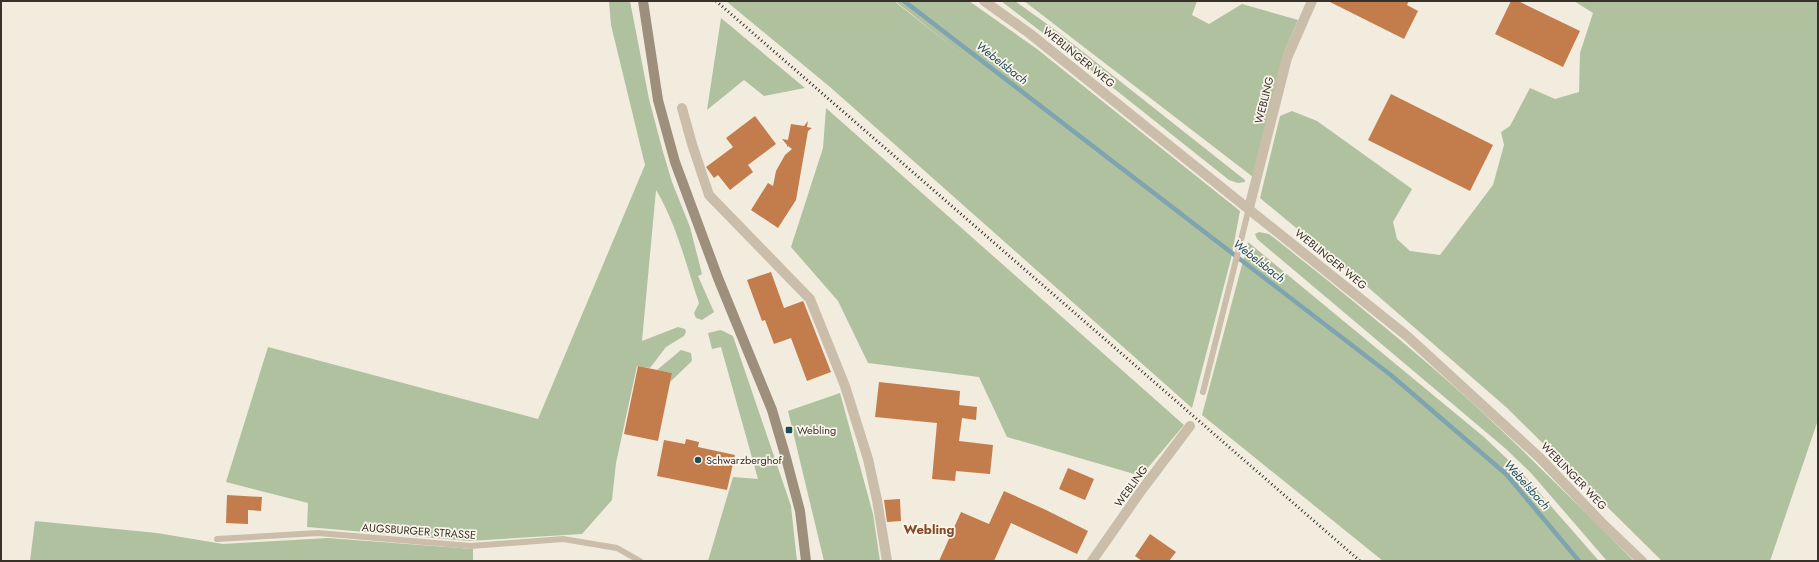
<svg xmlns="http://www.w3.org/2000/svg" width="1819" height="562" viewBox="0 0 1819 562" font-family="Jost,sans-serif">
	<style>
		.green { fill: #b0c19f }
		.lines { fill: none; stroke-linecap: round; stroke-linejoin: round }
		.stream { stroke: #7ea5af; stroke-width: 4.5 }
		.building { fill: #c37c4c }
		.service { stroke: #cabeaa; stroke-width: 6 }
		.minor { stroke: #cabeaa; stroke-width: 10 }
		.tertiary { stroke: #cabeaa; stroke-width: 10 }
		.secondary { stroke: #9e8e7c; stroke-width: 10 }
		.rail { stroke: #38312a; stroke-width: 3; stroke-dasharray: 1 3; stroke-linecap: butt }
		.poi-dot { fill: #204c59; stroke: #faf5eb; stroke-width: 1.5 }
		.labels { text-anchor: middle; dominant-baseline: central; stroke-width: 3.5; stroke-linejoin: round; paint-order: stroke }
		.street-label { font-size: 11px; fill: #38312a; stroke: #faf5eb }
		.poi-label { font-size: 11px; fill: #38312a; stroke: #faf5eb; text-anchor: start }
		.water-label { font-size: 12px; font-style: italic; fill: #204c59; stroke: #faf5eb }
		.quarter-label { font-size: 13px; font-weight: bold; fill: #864b24; stroke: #faf5eb }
	</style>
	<rect width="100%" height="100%" fill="#f2ecdf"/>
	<g class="green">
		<path d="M609,1H630L649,99L663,152L672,182L690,227L702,274L698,276L714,312L702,320L696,318L694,313L699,303C686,265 677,225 656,190L642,341L678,327L685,329L686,332L684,336L666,347L650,368L637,366L616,463L612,500L582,534L469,541L307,527L308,503L226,482L268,347L538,419L645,165L611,25Z"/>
		<polygon points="726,1 894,1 959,52 895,1 969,1 1037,49 1240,211 1231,259 1192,408 830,87"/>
		<polygon points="1001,1 1015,1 1054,29 1245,180 1245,182 1238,183 1229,180 1068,52"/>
		<polygon points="1024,1 1197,1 1192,15 1209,24 1242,4 1298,20 1283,55 1253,177"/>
		<polygon points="1574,1 1818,1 1818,420 1770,561 1662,561 1506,407 1370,289 1260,198 1280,116 1292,111 1317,121 1412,189 1393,222 1397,239 1410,251 1440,255 1493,185 1504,145 1501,132 1510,126 1530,88 1555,99 1579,92 1580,53 1593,13"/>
		<polygon points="721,18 805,88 764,96 744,80 707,110"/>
		<polygon points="826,108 1184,425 1141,476 1007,437 979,377 868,363 838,301 791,247 823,148"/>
		<path d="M1259,232L1269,234C1325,278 1380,322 1433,368C1504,429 1568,496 1634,561H1607L1531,473L1506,449L1257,239L1255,234Z"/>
		<polygon points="1248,242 1484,437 1522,473 1599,561 1383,561 1202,415"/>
		<polygon points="721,330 733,336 791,506 797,561 708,561 733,477 758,479 721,347 712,349 708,333"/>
		<polygon points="681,350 691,353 692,361 670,382 672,373 657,370"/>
		<polygon points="840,393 873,514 880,561 824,561 788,411"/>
		<polygon points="35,521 157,533 223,544 328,538 473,549 473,561 30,561"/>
	</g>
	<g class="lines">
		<polyline class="stream" points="904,1 1392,376 1506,474 1579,561"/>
	</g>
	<g class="building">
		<polygon points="1328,1 1409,1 1407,5 1418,11 1404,39"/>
		<polygon points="1511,1 1518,1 1580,31 1563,67 1495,34"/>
		<polygon points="1391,94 1493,145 1470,191 1368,140"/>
		<polygon points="755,116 776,144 748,165 753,172 730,190 718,175 714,178 706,167 733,147 726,138"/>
		<polygon points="808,121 807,127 812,128 808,131 796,200 778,228 751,210 768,183 773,186 776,171 785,155 792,149 788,146 787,147 787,145 782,139 788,140 791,124 804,126"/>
		<polygon points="771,272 784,308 803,301 804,303 831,372 807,381 791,338 774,344 765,320 762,321 747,280"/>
		<polygon points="638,366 672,373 658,441 624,434"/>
		<polygon points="879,382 960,391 959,405 977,407 976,420 962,418 959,441 993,445 990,474 956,471 955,481 932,479 937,423 875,417"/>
		<polygon points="686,439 699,442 698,447 735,455 727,490 657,476 664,440 685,444"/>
		<polygon points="1068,468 1094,479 1085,500 1059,489"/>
		<polygon points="1004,491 1046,510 1088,531 1077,554 1011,523 994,561 939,561 961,512 989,524"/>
		<polygon points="227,495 262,497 261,511 248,510 248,524 226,523"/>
		<polygon points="900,499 901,521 887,522 884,500"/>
		<polygon points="1150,534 1176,552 1169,561 1142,561 1135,556"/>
	</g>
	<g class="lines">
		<g class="service">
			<polyline points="1203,392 1249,208"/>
			<polyline points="217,539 318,533 471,546 563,539 617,548 640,561"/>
		</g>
		<g class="minor">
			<polyline points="682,108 692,144 709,195 810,299 845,386 868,459 877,500 887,561"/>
			<polyline points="1249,208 1287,58 1312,1"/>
			<polyline points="1092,561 1141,491 1190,426"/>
		</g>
		<polyline class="tertiary" points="984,1 1029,33 1407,336 1540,458 1601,522 1642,561"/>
		<polyline class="secondary" points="643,1 658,100 675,162 718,278 772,410 786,458 800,511 806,561"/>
		<polyline class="rail" points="716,1 1360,561"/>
	</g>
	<g class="poi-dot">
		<rect x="785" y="426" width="8" height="8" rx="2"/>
		<circle cx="698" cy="460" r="4"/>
	</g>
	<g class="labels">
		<g class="street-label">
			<text transform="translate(1079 57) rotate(39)">WEBLINGER WEG</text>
			<text transform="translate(1264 100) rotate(-76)">WEBLING</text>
			<text transform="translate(1331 259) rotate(39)">WEBLINGER WEG</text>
			<text transform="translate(1574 476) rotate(46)">WEBLINGER WEG</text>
			<text transform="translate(1131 486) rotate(-54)">WEBLING</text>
			<text transform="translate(419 531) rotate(4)">AUGSBURGER STRASSE</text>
		</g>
		<g class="poi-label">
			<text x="797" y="430">Webling</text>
			<text x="706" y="460">Schwarzberghof</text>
		</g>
		<g class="water-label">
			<text transform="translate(1002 63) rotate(38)">Webelsbach</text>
			<text transform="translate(1259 261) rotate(38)">Webelsbach</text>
			<text transform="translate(1527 485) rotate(48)">Webelsbach</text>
		</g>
		<g class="quarter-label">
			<text x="929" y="529">Webling</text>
		</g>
	</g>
	<rect width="1819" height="562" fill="none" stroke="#38312a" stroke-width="4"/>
</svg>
